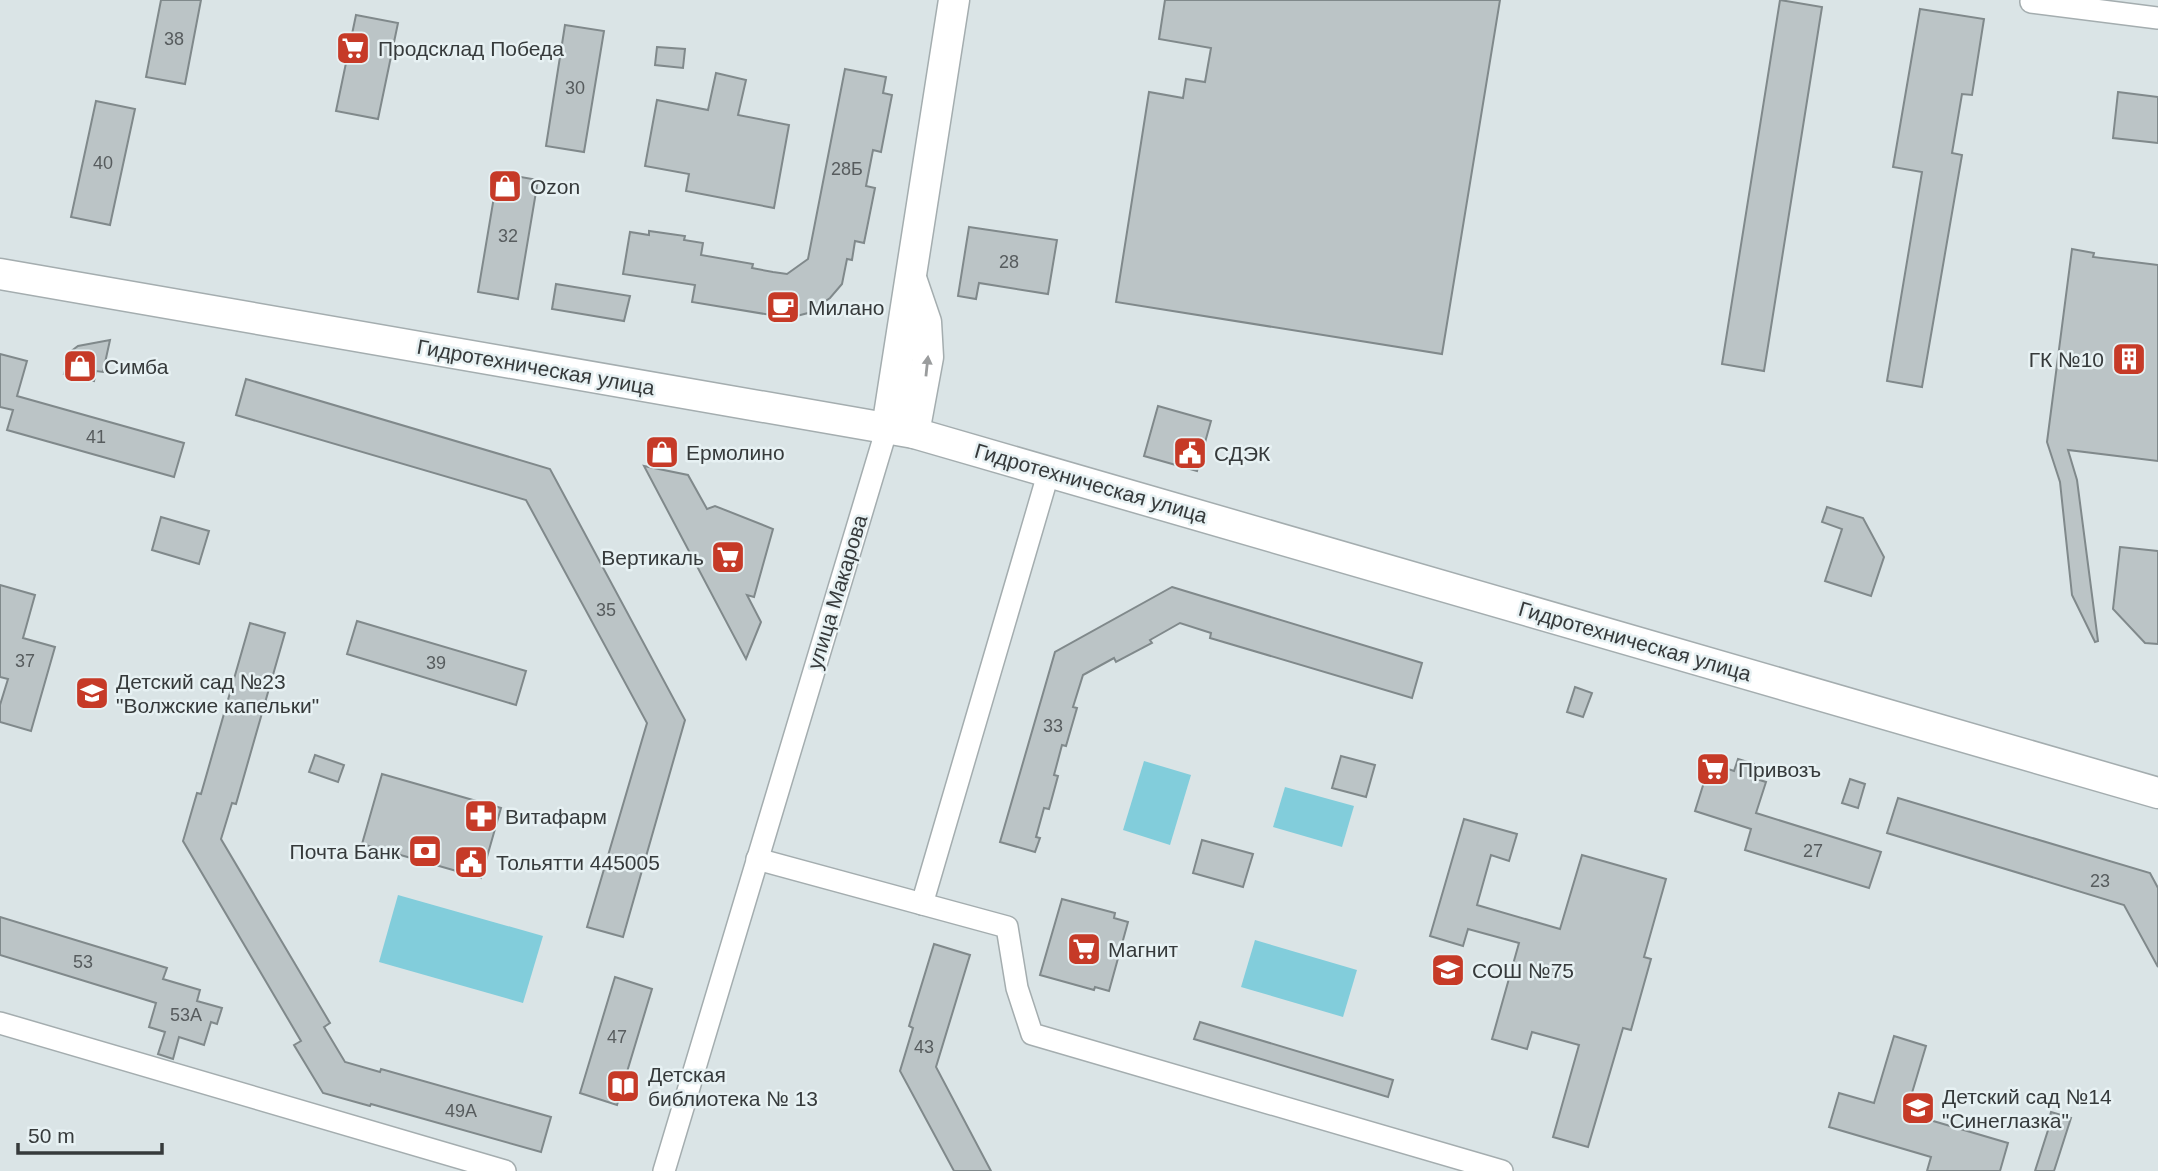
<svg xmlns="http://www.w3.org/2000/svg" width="2158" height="1171" viewBox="0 0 2158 1171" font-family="Arial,sans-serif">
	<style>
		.green { fill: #82cddb }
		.building { fill: #bbc4c6; stroke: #80898b; stroke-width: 2 }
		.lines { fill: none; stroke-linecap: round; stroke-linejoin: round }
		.street-casing { stroke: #a4adaf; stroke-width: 24 }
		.secondary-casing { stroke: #a4adaf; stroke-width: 33 }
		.street { stroke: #fff; stroke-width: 21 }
		.secondary { stroke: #fff; stroke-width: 30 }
		.oneway { fill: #9a9c9d }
		.labels { text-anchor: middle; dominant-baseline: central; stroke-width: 5; stroke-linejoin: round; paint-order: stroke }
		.number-label { font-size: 18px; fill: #575c5e }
		.poi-label { font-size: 21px; fill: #363a3b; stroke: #e7f1f3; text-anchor: start }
		.street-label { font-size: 21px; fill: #363a3b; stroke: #e7f1f3 }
	</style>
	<rect width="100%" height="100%" fill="#dae4e6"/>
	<g class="green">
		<polygon points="1144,761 1191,775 1170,845 1123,830"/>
		<polygon points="1285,787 1354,806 1342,847 1273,827"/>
		<polygon points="398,895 543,936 523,1003 379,962"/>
		<polygon points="1255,940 1357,970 1343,1017 1241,987"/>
	</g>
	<g class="building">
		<polygon points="161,0 201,0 185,84 146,77"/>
		<polygon points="1165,0 1500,0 1442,354 1116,302 1149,92 1183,98 1186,79 1205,82 1211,48 1159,39"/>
		<polygon points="1780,0 1822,7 1764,371 1722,364"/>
		<polygon points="1920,9 1984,19 1972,95 1962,94 1952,153 1962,155 1922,387 1887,381 1922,172 1893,167"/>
		<polygon points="356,15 398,23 378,119 336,111"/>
		<polygon points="565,25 604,31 584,152 546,146"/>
		<polygon points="657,47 685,49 683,68 655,65"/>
		<polygon points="845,69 886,77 883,93 892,95 881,152 873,150 866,186 875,188 864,243 855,241 852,260 847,259 842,284 830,298 808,313 789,318 692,302 695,285 623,274 630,232 649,235 649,231 685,236 684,240 703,243 701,255 753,264 752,268 773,272 787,274 808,259"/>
		<polygon points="716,73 746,80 738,115 789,125 774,208 686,191 689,174 645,166 657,100 708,110"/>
		<polygon points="2118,92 2158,97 2158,143 2113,138"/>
		<polygon points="96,101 135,109 110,225 71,217"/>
		<polygon points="498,173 538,180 518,299 478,292"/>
		<polygon points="969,227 1057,240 1048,294 979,283 976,299 958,296"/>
		<polygon points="2072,249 2094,253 2093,257 2158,265 2158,461 2068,450 2077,480 2098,641 2095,642 2072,595 2060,482 2047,442"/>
		<polygon points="556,284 630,296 624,321 552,309"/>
		<polygon points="110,340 103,372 96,371 94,381 64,374 70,352 78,346"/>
		<polygon points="0,354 27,361 17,396 184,443 174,477 7,430 13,410 0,407"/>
		<polygon points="246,379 550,469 685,720 623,937 587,927 647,723 526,500 236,415"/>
		<polygon points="1158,406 1211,421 1197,471 1144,456"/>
		<polygon points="644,466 688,475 707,509 715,506 773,529 754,597 747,595 761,622 746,659"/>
		<polygon points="1827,507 1863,518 1884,557 1871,596 1825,581 1842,529 1822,522"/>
		<polygon points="161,517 209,531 199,564 152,550"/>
		<polygon points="2120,547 2158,551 2158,644 2145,643 2113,609"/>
		<polygon points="0,585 35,595 23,638 55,647 31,731 0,722 0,705 8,679 0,677"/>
		<polygon points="1172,587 1422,663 1412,698 1210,638 1211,633 1180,623 1150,640 1152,643 1116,662 1114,658 1083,675 1073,707 1077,708 1066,746 1062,745 1054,775 1058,776 1049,809 1044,808 1036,837 1040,838 1035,852 1000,842 1055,652"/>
		<polygon points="357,621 526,671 516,705 347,654"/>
		<polygon points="250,623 285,633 236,804 232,803 221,839 330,1023 324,1027 345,1062 380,1072 381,1069 551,1117 541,1152 371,1104 370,1106 323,1093 294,1045 301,1041 183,841 197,793 201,794"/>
		<polygon points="1575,687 1592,693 1583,717 1567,712"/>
		<polygon points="315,755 344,765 338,782 309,772"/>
		<polygon points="1341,756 1375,765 1366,797 1332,788"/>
		<polygon points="1738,759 1754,764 1750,777 1766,782 1756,813 1881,852 1869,888 1745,850 1751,829 1695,811 1710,763 1734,771"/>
		<polygon points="382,774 501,808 481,878 362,844"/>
		<polygon points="1850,779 1865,784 1858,808 1842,803"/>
		<polygon points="1898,798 2150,873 2158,888 2158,967 2124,905 1887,833"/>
		<polygon points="1464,819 1517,834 1509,861 1491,855 1477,905 1560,929 1582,855 1666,879 1644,957 1651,959 1631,1030 1623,1028 1588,1147 1553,1137 1579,1045 1532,1032 1527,1049 1492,1039 1519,943 1468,929 1463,946 1430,936"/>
		<polygon points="1202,840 1253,854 1243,887 1193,873"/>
		<polygon points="1062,899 1115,913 1114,918 1128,922 1109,991 1095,987 1094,990 1040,975"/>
		<polygon points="0,917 167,968 163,979 200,990 197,1001 222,1008 217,1024 211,1022 204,1045 179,1037 173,1059 158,1054 165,1032 149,1027 156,1003 0,955"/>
		<polygon points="934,944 970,955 936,1067 991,1171 954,1171 900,1071 913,1028 909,1026"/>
		<polygon points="615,977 652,989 617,1105 580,1093"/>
		<polygon points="1200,1022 1393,1080 1388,1097 1194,1039"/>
		<polygon points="1894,1036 1926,1046 1906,1113 2008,1143 2000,1171 1927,1171 1931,1157 1829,1127 1839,1093 1874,1103"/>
		<polygon points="2051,1112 2071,1118 2054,1171 2035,1171 2049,1127 2047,1126"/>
	</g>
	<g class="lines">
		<g class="street-casing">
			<g id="street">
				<polyline points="2031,2 2158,18"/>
				<polyline points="757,859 1007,927 1017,988 1032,1034 1502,1171"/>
				<polyline points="922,904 1049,471"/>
				<polyline points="0,1023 505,1171"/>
				<polyline points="664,1171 887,428"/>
			</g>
		</g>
		<g class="secondary-casing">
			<g id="secondary">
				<polyline points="0,274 914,433 2158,793"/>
				<polyline points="912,281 926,322 928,357 914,433"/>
				<polyline points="887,428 954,0"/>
			</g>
		</g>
		<use href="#street" class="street"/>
		<use href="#secondary" class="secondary"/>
	</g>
	<defs><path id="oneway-solid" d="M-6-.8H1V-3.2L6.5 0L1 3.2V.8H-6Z" transform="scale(1.75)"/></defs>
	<use class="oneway" href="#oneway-solid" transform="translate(927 366) rotate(-84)"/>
	<defs>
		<g id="supermarket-square" transform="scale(1.75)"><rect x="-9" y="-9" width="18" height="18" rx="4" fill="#c63a27" stroke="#e7f1f3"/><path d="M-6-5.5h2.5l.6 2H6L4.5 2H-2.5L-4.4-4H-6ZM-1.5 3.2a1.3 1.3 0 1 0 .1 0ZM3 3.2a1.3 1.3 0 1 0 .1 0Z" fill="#fff"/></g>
		<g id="shop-square" transform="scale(1.75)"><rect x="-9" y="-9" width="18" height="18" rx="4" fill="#c63a27" stroke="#e7f1f3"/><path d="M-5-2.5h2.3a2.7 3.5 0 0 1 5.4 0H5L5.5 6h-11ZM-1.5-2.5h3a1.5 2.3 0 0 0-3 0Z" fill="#fff"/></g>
		<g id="cafe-square" transform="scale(1.75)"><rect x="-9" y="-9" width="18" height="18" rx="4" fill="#c63a27" stroke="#e7f1f3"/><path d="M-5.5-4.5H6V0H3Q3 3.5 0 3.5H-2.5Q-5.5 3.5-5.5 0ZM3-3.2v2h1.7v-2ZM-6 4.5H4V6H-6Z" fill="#fff"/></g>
		<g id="building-square" transform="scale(1.75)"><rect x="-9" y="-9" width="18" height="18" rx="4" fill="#c63a27" stroke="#e7f1f3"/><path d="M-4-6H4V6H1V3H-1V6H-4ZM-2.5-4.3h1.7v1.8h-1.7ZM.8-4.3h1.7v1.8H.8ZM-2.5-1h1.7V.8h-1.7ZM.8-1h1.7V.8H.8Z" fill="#fff"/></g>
		<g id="civic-square" transform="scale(1.75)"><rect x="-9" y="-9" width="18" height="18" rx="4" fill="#c63a27" stroke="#e7f1f3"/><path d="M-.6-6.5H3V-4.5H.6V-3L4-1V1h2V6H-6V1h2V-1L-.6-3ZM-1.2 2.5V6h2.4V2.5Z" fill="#fff"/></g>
		<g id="school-square" transform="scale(1.75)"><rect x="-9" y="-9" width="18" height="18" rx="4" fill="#c63a27" stroke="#e7f1f3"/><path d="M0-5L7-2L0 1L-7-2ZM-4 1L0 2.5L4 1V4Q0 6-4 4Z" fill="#fff"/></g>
		<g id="pharmacy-square" transform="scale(1.75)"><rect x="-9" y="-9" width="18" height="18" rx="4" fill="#c63a27" stroke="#e7f1f3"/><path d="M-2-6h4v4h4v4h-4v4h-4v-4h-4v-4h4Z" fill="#fff"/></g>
		<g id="bank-square" transform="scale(1.75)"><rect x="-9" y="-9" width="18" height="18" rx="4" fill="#c63a27" stroke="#e7f1f3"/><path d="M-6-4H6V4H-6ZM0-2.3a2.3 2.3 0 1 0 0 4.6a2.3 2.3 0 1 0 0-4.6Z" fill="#fff"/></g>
		<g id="library-square" transform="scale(1.75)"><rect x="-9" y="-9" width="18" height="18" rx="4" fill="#c63a27" stroke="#e7f1f3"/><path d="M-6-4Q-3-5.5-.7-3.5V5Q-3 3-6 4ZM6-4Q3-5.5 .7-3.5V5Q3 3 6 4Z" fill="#fff"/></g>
	</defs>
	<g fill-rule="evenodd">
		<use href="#supermarket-square" x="353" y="48"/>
		<use href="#shop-square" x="505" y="186"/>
		<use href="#cafe-square" x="783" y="307"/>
		<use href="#building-square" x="2129" y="359"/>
		<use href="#shop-square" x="80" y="366"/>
		<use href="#shop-square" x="662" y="452"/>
		<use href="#civic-square" x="1190" y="453"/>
		<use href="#supermarket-square" x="728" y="557"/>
		<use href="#school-square" x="92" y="693"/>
		<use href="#supermarket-square" x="1713" y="769"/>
		<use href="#pharmacy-square" x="481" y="816"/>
		<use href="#bank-square" x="425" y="851"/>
		<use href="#civic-square" x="471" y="862"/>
		<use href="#supermarket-square" x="1084" y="949"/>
		<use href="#school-square" x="1448" y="970"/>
		<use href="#library-square" x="623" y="1086"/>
		<use href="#school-square" x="1918" y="1108"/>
	</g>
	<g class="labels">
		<g class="number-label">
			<text x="174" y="39">38</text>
			<text x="575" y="88">30</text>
			<text x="103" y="163">40</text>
			<text x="847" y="169">28Б</text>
			<text x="508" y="236">32</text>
			<text x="1009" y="262">28</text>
			<text x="96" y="437">41</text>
			<text x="606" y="610">35</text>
			<text x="25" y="661">37</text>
			<text x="436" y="663">39</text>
			<text x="1053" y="726">33</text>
			<text x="1813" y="851">27</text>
			<text x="2100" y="881">23</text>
			<text x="83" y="962">53</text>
			<text x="186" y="1015">53А</text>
			<text x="617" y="1037">47</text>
			<text x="924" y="1047">43</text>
			<text x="461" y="1111">49А</text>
		</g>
		<g class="poi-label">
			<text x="378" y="48">Продсклад Победа</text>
			<text x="530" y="186">Ozon</text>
			<text x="808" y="307">Милано</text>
			<text x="2104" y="359" text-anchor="end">ГК №10</text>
			<text x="104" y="366">Симба</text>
			<text x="686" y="452">Ермолино</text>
			<text x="1214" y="453">СДЭК</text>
			<text x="704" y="557" text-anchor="end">Вертикаль</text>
			<text x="116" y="681">Детский сад №23<tspan x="116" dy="24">"Волжские капельки"</tspan></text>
			<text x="1738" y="769">Привозъ</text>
			<text x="505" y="816">Витафарм</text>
			<text x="400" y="851" text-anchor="end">Почта Банк</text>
			<text x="496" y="862">Тольятти 445005</text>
			<text x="1108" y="949">Магнит</text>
			<text x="1472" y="970">СОШ №75</text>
			<text x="648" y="1074">Детская<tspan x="648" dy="24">библиотека № 13</tspan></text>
			<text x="1942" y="1096">Детский сад №14<tspan x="1942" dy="24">"Синеглазка"</tspan></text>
		</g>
		<g class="street-label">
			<text transform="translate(536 367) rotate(10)">Гидротехническая улица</text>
			<text transform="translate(1091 483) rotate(16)">Гидротехническая улица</text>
			<text transform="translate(837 592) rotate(-73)">улица Макарова</text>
			<text transform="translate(1635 641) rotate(16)">Гидротехническая улица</text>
		</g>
	</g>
	<path d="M18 1143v10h144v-10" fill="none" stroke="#363a3b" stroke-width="3.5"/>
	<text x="28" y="1143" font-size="21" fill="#363a3b" stroke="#e7f1f3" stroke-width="5" paint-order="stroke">50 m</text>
</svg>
